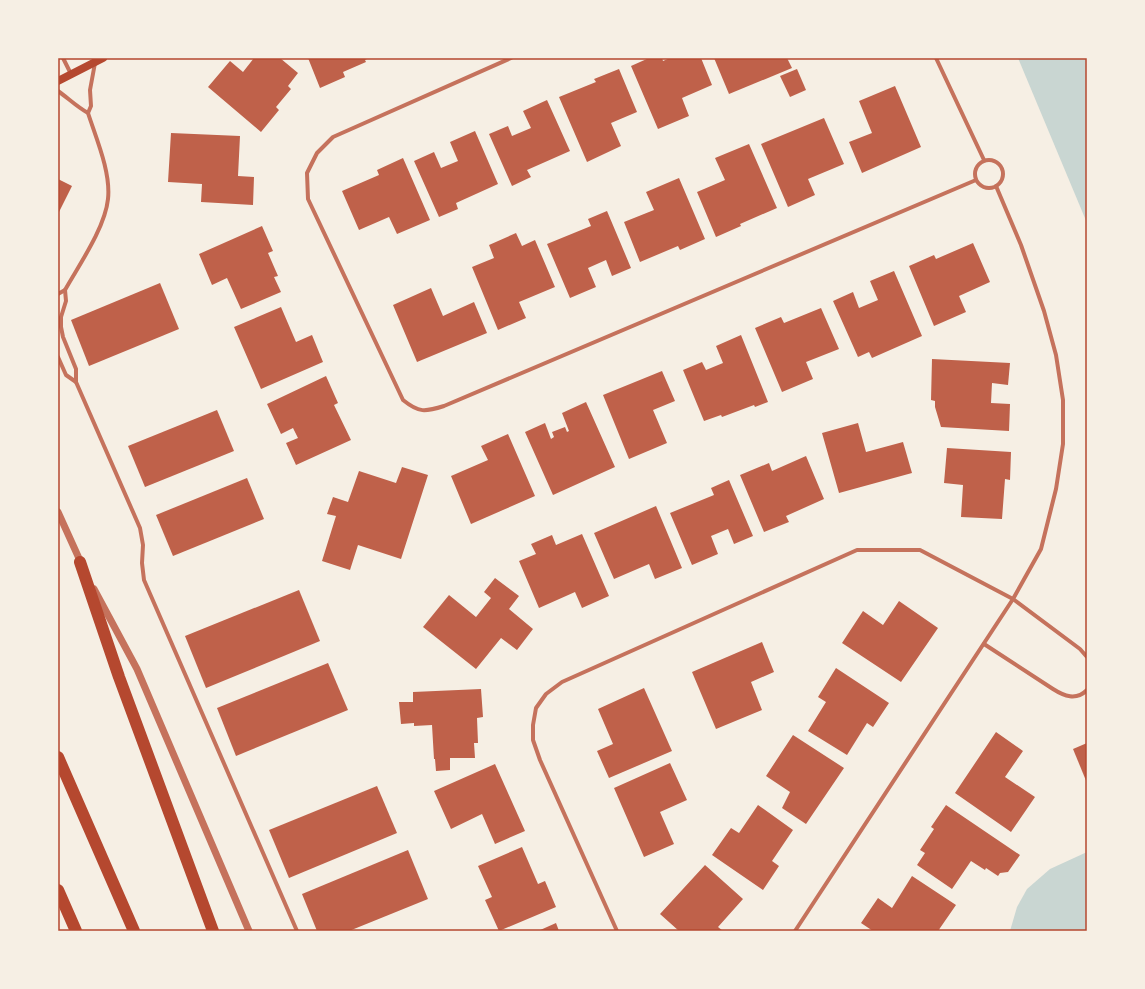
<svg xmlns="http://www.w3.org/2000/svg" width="1145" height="989" viewBox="0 0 1145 989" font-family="Arial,sans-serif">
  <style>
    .water { fill: #c9d6d2 }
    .building { fill: #bf614a }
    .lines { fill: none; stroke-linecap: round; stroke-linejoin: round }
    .minor { stroke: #c5725c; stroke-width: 4 }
    .tertiary { stroke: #c5725c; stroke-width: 7 }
    .secondary { stroke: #b5482f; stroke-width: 8 }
    .motorway { stroke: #b5482f; stroke-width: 12 }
    .neatline { fill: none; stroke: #b5482f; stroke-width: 1.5 }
  </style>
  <rect width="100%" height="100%" fill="#f6efe4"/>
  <g class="water">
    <polygon points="1018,58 1087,58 1087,223"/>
    <polygon points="1087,852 1087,931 1010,931 1017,907 1027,889 1050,869"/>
  </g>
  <g class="building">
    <polygon points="254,58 280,58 298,73 288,86 291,89 276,107 279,110 261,132 208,87 230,61 243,72"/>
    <polygon points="308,58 369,58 365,60 366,62 343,72 345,77 320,88"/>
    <polygon points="649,58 662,58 663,61 670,58 701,58 712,85 682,98 689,116 658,129 631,66"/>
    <polygon points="714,58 787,58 792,68 729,94"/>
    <polygon points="619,69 637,112 611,123 621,146 587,162 559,97 596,82 594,79"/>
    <polygon points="797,69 806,90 790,97 780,76"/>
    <polygon points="895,86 921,147 862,173 849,142 872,133 859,101"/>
    <polygon points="547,100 570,151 527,170 531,177 512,186 489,134 508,126 512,136 531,128 523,111"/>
    <polygon points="824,118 844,164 808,179 815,195 788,207 761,144"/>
    <polygon points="475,131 498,184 456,203 458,209 439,217 414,161 434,152 441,168 458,161 450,142"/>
    <polygon points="171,133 240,136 238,176 254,177 253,205 201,202 202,184 168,182"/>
    <polygon points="749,144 777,208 740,224 741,226 716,237 697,192 725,180 715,158"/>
    <polygon points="403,158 430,220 397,234 389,217 359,230 342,191 379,175 377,170"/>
    <polygon points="679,178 705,239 680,250 678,246 640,262 624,222 654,210 646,192"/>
    <polygon points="58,179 72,186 58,214"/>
    <polygon points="607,211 631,268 612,276 606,260 588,268 596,287 570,298 547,244 591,226 588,219"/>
    <polygon points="262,226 273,251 268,253 278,276 274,277 281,292 241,309 227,278 212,285 199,254"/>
    <polygon points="516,233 522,246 535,240 555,287 519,302 526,318 498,330 472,267 494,258 489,245"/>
    <polygon points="973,243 990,282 959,296 966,312 934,326 909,266 934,255 936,259"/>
    <polygon points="894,271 922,336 872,358 869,352 858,357 833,301 853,292 859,308 878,300 870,281"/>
    <polygon points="160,283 179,329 89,366 71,320"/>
    <polygon points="431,288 443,316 474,302 487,333 417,362 393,305"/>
    <polygon points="281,307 296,342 312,335 323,362 261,389 234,327"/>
    <polygon points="821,308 839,349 806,362 813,379 782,392 755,328 781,317 784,323"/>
    <polygon points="741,335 768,402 755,407 754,405 722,417 721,415 704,421 683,370 702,362 706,370 723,363 716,346"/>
    <polygon points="932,359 1010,363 1008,385 992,383 991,403 1010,404 1009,431 941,427 935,407 935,401 931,400"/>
    <polygon points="662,371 675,401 653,410 667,443 629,459 603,395"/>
    <polygon points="326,376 338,403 334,405 351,440 296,465 286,443 298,438 293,428 281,434 267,404"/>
    <polygon points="586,402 615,467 553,495 525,432 545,423 551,439 554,437 552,432 565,427 567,432 569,431 562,413"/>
    <polygon points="217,410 234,451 145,487 128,446"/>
    <polygon points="858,423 866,452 903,442 912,473 839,493 822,433"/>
    <polygon points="508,434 535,496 471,524 451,476 488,460 481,446"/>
    <polygon points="947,448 1011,452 1010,480 1005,479 1002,519 961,517 963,485 944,483"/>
    <polygon points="806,456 824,499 786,516 789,522 764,532 740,475 769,463 772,471"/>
    <polygon points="402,467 428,475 401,559 358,545 350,570 322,561 336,516 327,514 333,497 348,502 359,471 396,483"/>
    <polygon points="247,478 264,519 173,556 156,515"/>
    <polygon points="729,480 753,536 734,544 728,529 711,536 718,554 692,565 670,513 714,495 711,488"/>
    <polygon points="656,506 682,568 655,579 649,564 614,579 594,533"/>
    <polygon points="582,534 609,596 582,608 575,592 539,608 519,561 536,554 531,544 552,535 556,545"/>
    <polygon points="495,578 519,596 509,609 533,629 517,650 501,638 476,669 423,627 449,595 476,617 491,598 484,592"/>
    <polygon points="299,590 320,641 206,688 185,636"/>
    <polygon points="899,601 938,628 901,682 842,643 863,611 883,625"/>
    <polygon points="762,642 774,672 751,682 762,710 716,729 692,672"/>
    <polygon points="328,663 348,710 236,756 217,708"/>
    <polygon points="836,668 889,703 873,727 867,723 847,755 808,731 826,702 818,697"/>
    <polygon points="644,688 672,751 609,778 597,751 613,744 598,709"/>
    <polygon points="481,689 483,717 477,718 478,743 474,743 475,758 450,758 450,770 436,771 435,759 434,759 432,725 414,726 414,723 401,724 399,702 413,702 413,692"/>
    <polygon points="996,732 1023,751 1005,777 1035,797 1011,832 955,793"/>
    <polygon points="793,735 844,768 806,824 782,808 790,792 766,776"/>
    <polygon points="1087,743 1087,783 1073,749"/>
    <polygon points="670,763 687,800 660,812 674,844 644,857 614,788"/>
    <polygon points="495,764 525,831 495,844 482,814 451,829 434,791"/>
    <polygon points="377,786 397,833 289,878 269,830"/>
    <polygon points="758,805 793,830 772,861 779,866 763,890 712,855 731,828 739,833"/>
    <polygon points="946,805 1020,855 1008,872 1000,873 998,876 986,868 985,870 971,861 952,889 917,865 925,853 920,850 934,829 931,827"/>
    <polygon points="522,847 538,884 545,881 556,907 499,931 485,900 492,897 478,866"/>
    <polygon points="408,850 428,899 349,931 317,931 302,894"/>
    <polygon points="705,865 743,899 718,927 723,931 679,931 660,914"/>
    <polygon points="912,876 956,905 938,931 873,931 861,923 878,898 892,908"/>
    <polygon points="556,923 559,931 538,931"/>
  </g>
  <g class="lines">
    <g class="minor">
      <polyline points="63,58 71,74"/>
      <path d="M511 58 333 137 317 153 307 173 308 199 403 400C419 413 425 412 444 406L976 180"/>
      <polyline points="936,58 984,160"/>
      <path d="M58 91C68 98 77 107 88 113 96 138 111 172 108 199 105 228 79 265 65 290L58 294"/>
      <polyline points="88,113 91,106 90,90 95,63"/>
      <circle cx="989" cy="174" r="14"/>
      <polyline points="65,290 66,301 61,317 61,327 63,337 76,369 76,382 140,528 143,545 142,563 144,580 297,931"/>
      <polyline points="58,357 66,375 76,382"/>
      <path d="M984 644 1053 689C1064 696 1076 701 1087 690"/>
      <polyline points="617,931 540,760 533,740 533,725 536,708 546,694 562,682 857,550 920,550 1013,599 1080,649 1087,657"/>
      <polyline points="795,931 1013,599 1041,549 1056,489 1063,444 1063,400 1056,355 1044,311 1021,245 996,186"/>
    </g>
    <g class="tertiary">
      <polyline points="58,512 82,565"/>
      <polyline points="94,589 137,669 249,931"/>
    </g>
    <polyline class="secondary" points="58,81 103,58"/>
    <g class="motorway">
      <polyline points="80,562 119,677 213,931"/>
      <polyline points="58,757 134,931"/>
      <polyline points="58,890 76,931"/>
    </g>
  </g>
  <rect width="1145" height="989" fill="none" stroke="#f6efe4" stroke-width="118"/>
  <rect x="59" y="59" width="1027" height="871" class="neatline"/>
</svg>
